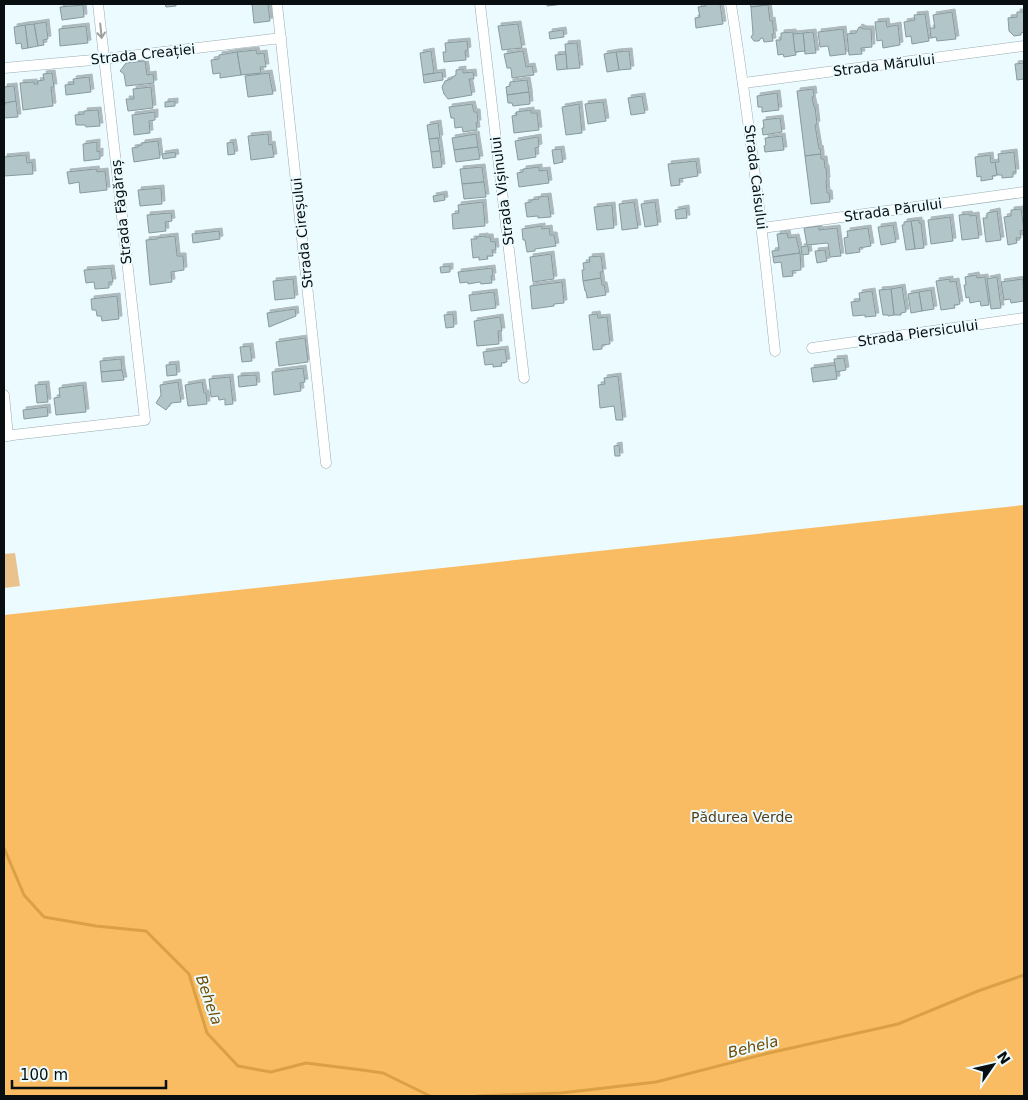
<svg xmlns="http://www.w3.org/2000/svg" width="1028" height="1100" viewBox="0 0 1028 1100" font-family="'DejaVu Sans',sans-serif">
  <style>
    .green { fill: #eac28b }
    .forest { fill: #f9bc62 }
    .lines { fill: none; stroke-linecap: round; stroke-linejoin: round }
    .stream { stroke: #dba045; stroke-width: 3 }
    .building { fill: #b2c6ca; stroke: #879a9e; filter: url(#shadow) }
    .minor-casing { stroke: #9aadb1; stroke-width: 11 }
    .minor { stroke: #fff; stroke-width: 10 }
    .oneway { stroke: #9d9fa0 }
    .labels { text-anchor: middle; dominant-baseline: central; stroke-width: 4; stroke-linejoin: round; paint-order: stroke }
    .street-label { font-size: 14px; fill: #090f11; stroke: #ebfbff }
    .park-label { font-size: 14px; fill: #563d17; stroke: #ebfbff }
    .water-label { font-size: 15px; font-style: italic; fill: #734c00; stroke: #ebfbff }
  </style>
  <defs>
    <filter id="shadow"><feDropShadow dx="3" dy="-3" stdDeviation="0" flood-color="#0004"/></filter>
  </defs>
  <rect width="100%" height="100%" fill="#ebfbff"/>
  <polygon class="green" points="15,553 20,586 4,588 4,554"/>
  <polygon class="forest" points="1024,505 1024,1096 4,1096 4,615 331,580"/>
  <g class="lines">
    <g class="stream">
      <polyline points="4,848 24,895 44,917 96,926 146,931 189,974 207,1033 238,1066 271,1072 306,1063 362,1070 383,1073 430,1096"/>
      <polyline points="477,1096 561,1093 656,1082 769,1053 898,1024 978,991 1024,975"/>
    </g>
  </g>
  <g class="building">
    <polygon points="165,4 176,4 176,6 166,7"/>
    <polygon points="252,4 268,4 270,21 254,23"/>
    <polygon points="547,4 564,4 547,6"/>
    <polygon points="705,4 720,4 723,24 696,28 695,18 700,17 698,7 706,6"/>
    <polygon points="750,4 767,4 768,5 751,7"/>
    <polygon points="83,5 84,17 62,20 60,7"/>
    <polygon points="768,5 770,21 772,20 774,34 772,34 773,41 764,42 763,38 761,38 759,41 754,41 751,37 753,34 751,7"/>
    <polygon points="952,12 956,39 937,41 936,37 931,38 930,28 935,28 933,15"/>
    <polygon points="1017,12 1024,12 1024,32 1021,33 1021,35 1014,36 1009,31 1008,18 1017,17"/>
    <polygon points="925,14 929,41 912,44 911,36 906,37 904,22 915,20 914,15"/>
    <polygon points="886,21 887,27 898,25 900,45 883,48 882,40 877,41 875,22"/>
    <polygon points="46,22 48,39 43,40 44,45 38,46 34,24"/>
    <polygon points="34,24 38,46 28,48 25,25"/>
    <polygon points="518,24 522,48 502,50 498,26"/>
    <polygon points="25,25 28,48 22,49 21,43 16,44 14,27"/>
    <polygon points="86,26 88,43 60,46 59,29"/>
    <polygon points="859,27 864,29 871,29 872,47 861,48 862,54 849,55 847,34 856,33"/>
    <polygon points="843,29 846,54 830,56 828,46 820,47 818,32"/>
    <polygon points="563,30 564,37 550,39 549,32"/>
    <polygon points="793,32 796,55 784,57 783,54 778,55 776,40 781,40 781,33"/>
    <polygon points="813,32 816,53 805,54 803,33"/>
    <polygon points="803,33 805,51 795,52 793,34"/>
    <polygon points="467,41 468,50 465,51 466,60 444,62 443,52 446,52 445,43"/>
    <polygon points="577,43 580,68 567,69 565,44"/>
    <polygon points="256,50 257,54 264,53 266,67 260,67 261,73 241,75 237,52"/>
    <polygon points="431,51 434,73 423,75 420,53"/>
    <polygon points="523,51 526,67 532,66 534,75 512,78 511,68 507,68 504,54"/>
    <polygon points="629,51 631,69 619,70 616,52"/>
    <polygon points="237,52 241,75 220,78 220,73 213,74 211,60 219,59 219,55"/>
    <polygon points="616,52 619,70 607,72 604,54"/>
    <polygon points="566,54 567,69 557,70 555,55"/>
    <polygon points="145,61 147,75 153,74 154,83 126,86 124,74 120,71 126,63"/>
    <polygon points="1024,63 1024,79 1017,80 1015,64"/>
    <polygon points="463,69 463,73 473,72 474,79 469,79 472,95 448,99 444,94 442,87 445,81 451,79 456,75 456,70"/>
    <polygon points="442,72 443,80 424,83 423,75"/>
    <polygon points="52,73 54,87 51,87 53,106 23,110 20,83 34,82 34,84 38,84 37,81 44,80 43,74"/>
    <polygon points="269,73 273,94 248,97 245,76"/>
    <polygon points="89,77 91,92 66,95 65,85 74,84 73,79"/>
    <polygon points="527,80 529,92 507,95 506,87 510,86 510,82"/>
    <polygon points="14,86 16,101 5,103 4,101 4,87"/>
    <polygon points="151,87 153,108 128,111 126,99 134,99 133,89"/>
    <polygon points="813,89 814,96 812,97 814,107 815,107 817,124 815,125 819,149 820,148 821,154 805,156 797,91"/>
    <polygon points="529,92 530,104 513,106 512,103 508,103 507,95"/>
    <polygon points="777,93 779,110 762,112 762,107 758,107 757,96"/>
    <polygon points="642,96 645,113 631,115 628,98"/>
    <polygon points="16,101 18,117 4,118 4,105 5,105 5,103"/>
    <polygon points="175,101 175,106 165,107 165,102"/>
    <polygon points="603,102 606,121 588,124 585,104"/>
    <polygon points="472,104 474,112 477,112 478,123 476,123 477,130 463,132 462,127 455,128 454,118 451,118 449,107"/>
    <polygon points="579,104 582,133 566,135 562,107"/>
    <polygon points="98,110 100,126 86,127 85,125 76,125 75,115 84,114 84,111"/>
    <polygon points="531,110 531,113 537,113 539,130 514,133 512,116 517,115 516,112"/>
    <polygon points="155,112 155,120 149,121 150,133 134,135 132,115"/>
    <polygon points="780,118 782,132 763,135 762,128 764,128 763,120"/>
    <polygon points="438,123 440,138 429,139 427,125"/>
    <polygon points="268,134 269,145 272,144 274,157 251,160 248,136"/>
    <polygon points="476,134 478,147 454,150 452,138"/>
    <polygon points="782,136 784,150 765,152 764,146 766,145 765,138"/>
    <polygon points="538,137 539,147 535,148 536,157 518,160 515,141"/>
    <polygon points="438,138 440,151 431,152 429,139"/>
    <polygon points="158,141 160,158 134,162 132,148 138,147 138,146 142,145 142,143"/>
    <polygon points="97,142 97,152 100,151 100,159 84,161 83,144"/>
    <polygon points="233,142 235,154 228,155 227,143"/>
    <polygon points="478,147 480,159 456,162 454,150"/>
    <polygon points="561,149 563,162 554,164 552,150"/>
    <polygon points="440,151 442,167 433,168 431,152"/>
    <polygon points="175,152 176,157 163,159 162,154"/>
    <polygon points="1014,152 1016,172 1013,172 1013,177 1002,178 1002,175 997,175 995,162 999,162 998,154"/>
    <polygon points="821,154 821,159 824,159 825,168 826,168 827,180 826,181 827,193 829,193 830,202 811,204 805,156"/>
    <polygon points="26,155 27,163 32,162 33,174 4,176 4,157"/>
    <polygon points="990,155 991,163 995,162 997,175 992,176 993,179 981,181 981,176 977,177 975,157"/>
    <polygon points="696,161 698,176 679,179 680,185 671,186 668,164"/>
    <polygon points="482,167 484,182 462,184 460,169"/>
    <polygon points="539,167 539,171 547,170 549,183 519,187 517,173 523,172 523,169"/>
    <polygon points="96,169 97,172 105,171 107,190 80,193 79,182 69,184 67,172"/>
    <polygon points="484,182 486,197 464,199 462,184"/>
    <polygon points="161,188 162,204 140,206 138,190"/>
    <polygon points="444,194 445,200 434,202 433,196"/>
    <polygon points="548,196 551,217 538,218 538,216 527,217 525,203 531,202 531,200 539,199 538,197"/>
    <polygon points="483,202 485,226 453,229 452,214 459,213 458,205"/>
    <polygon points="634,202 638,228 622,230 619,204"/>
    <polygon points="655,202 658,225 645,227 641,204"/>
    <polygon points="612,205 614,228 597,230 594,207"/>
    <polygon points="686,208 687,218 676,219 675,210"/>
    <polygon points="1021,209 1024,230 1020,231 1021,238 1016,238 1017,243 1008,245 1004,217 1011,216 1011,210"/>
    <polygon points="997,211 1001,240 986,242 983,218 987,218 987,213"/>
    <polygon points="171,213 172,221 165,222 166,231 149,233 147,215"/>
    <polygon points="969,214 970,216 976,215 979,238 962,240 959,215"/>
    <polygon points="950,217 953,241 931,244 928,220"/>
    <polygon points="919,220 919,223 921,223 924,248 915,249 911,221"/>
    <polygon points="911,221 915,249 906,250 902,225 904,225 904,222"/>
    <polygon points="893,225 896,242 881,245 878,227"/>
    <polygon points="542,226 542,229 549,228 550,235 554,235 556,246 535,249 535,251 527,252 525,240 523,240 522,229"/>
    <polygon points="819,226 819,230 837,228 841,256 830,257 828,243 807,245 804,228"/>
    <polygon points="868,228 871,246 859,248 860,252 846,254 844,238 848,237 847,231"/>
    <polygon points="219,231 220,239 193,243 192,234"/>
    <polygon points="787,233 788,238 796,237 800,253 773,257 772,251 779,250 777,234"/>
    <polygon points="175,236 177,256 183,256 184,270 171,272 172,282 150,285 146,240 157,239 157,238"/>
    <polygon points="485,236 485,237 490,237 491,242 495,241 496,250 492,250 493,256 487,256 488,259 479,260 479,257 473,258 471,239 477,239 476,237"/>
    <polygon points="808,246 809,254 802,255 801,247"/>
    <polygon points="825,250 827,261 817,263 815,251"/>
    <polygon points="800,253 801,270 792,271 793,276 783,277 781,262 774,263 773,257"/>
    <polygon points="551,254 554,279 533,282 530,257"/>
    <polygon points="601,256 603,272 600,272 601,278 583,281 582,270 584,270 583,263 590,262 589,257"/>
    <polygon points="450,266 450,272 441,273 440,267"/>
    <polygon points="111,268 113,282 109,282 109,288 95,289 94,282 86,283 84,270"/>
    <polygon points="492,268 493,276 491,276 492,283 481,284 480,282 468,284 468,282 460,283 458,272"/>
    <polygon points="976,275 977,278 985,277 989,305 981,306 980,301 970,303 969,297 966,298 964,285 966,285 965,277"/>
    <polygon points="997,277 1001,308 991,309 987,279"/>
    <polygon points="601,278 602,285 604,285 606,295 587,298 586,291 585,291 583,281"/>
    <polygon points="293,279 295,298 275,300 273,281"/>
    <polygon points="950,279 950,282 956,281 960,304 954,305 955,308 941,310 936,281"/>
    <polygon points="1023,279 1024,301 1011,303 1010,299 1004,300 1001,282"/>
    <polygon points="562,282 564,303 554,304 554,306 532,309 530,286"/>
    <polygon points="902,287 906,312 901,313 901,315 894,315 891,289"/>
    <polygon points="891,289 894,315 888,316 888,315 883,315 879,290"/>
    <polygon points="931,290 934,309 922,311 919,292"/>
    <polygon points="872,291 876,316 865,317 865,315 853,316 851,302 860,301 859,293"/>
    <polygon points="494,292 496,308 471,311 469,295"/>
    <polygon points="919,292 922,311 911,313 908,294"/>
    <polygon points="117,296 119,319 102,321 101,316 97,316 96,310 92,310 91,299"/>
    <polygon points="295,309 296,316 269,327 267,313"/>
    <polygon points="453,314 454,327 446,328 444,315"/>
    <polygon points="597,314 598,318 607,317 610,344 602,345 602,349 593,350 589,315"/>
    <polygon points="500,317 502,331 498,331 499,344 477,346 474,321"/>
    <polygon points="305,338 308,362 279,366 276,342"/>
    <polygon points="250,346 252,361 242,362 240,347"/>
    <polygon points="505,349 507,362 501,363 502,366 493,367 493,364 485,365 483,352"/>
    <polygon points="844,358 846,370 836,372 834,359"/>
    <polygon points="121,359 122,370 101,372 100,361"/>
    <polygon points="176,364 177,375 167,376 166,365"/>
    <polygon points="835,365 837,379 813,382 811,368"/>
    <polygon points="303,368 305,382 300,383 301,391 274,395 272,372"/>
    <polygon points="122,370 124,380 102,382 101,372"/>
    <polygon points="256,375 257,385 239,387 238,376"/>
    <polygon points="618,376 623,420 616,420 614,406 600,408 598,385 605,384 604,378"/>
    <polygon points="230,377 233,404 225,405 225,399 219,400 218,396 211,397 209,379"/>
    <polygon points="178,382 181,402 171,403 166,410 156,403 161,395 160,385"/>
    <polygon points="202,382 204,393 206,393 207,404 188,406 185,385"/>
    <polygon points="46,384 48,402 37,403 35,385"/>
    <polygon points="83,385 86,412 56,415 54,398 60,397 59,388"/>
    <polygon points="47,407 48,416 24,419 23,410"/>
    <polygon points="619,445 620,456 615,456 614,446"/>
  </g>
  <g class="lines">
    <defs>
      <g id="minor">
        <polyline points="277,4 326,463"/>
        <polyline points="480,4 524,378"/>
        <path d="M731 4C749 119 763 235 775 351"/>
        <polyline points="4,68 104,59 281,38"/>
        <polyline points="744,83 1024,46"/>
        <polyline points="762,228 1024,192"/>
        <polyline points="812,348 1024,318"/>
        <polyline points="4,395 8,436"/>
        <polyline points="4,436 145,420 98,4"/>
      </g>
    </defs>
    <use href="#minor" class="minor-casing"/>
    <use href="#minor" class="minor"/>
  </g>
  <defs><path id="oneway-shaft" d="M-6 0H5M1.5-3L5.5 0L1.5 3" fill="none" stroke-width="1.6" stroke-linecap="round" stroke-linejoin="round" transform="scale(1.25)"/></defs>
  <use class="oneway" href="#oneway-shaft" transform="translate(101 31) rotate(84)"/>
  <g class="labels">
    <g class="street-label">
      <text transform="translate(143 54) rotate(-6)">Strada Creației</text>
      <text transform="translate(884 65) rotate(-7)">Strada Mărului</text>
      <text transform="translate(756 177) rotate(83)">Strada Caisului</text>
      <text transform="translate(502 191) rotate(-97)">Strada Vișinului</text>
      <text transform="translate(893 210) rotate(-8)">Strada Părului</text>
      <text transform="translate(121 212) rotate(-96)">Strada Făgăraș</text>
      <text transform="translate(302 233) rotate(-96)">Strada Cireșului</text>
      <text transform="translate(918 333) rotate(-8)">Strada Piersicului</text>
    </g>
    <g class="park-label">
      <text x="742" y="817">Pădurea Verde</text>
    </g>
    <g class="water-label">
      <text transform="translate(209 1000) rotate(71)">Behela</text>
      <text transform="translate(753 1047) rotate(-14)">Behela</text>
    </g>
  </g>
  <rect width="1028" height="1100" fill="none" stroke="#090f11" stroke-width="10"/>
  <g transform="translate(993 1065) rotate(56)" stroke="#ebfbff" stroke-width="4" paint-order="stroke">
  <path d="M0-4L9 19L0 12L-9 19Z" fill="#090f11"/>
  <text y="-8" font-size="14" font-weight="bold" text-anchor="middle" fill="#090f11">N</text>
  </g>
  <path d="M12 1080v8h154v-8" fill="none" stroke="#090f11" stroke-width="2.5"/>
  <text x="20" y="1080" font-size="15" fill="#090f11" stroke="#ebfbff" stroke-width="4" paint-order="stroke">100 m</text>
</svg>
